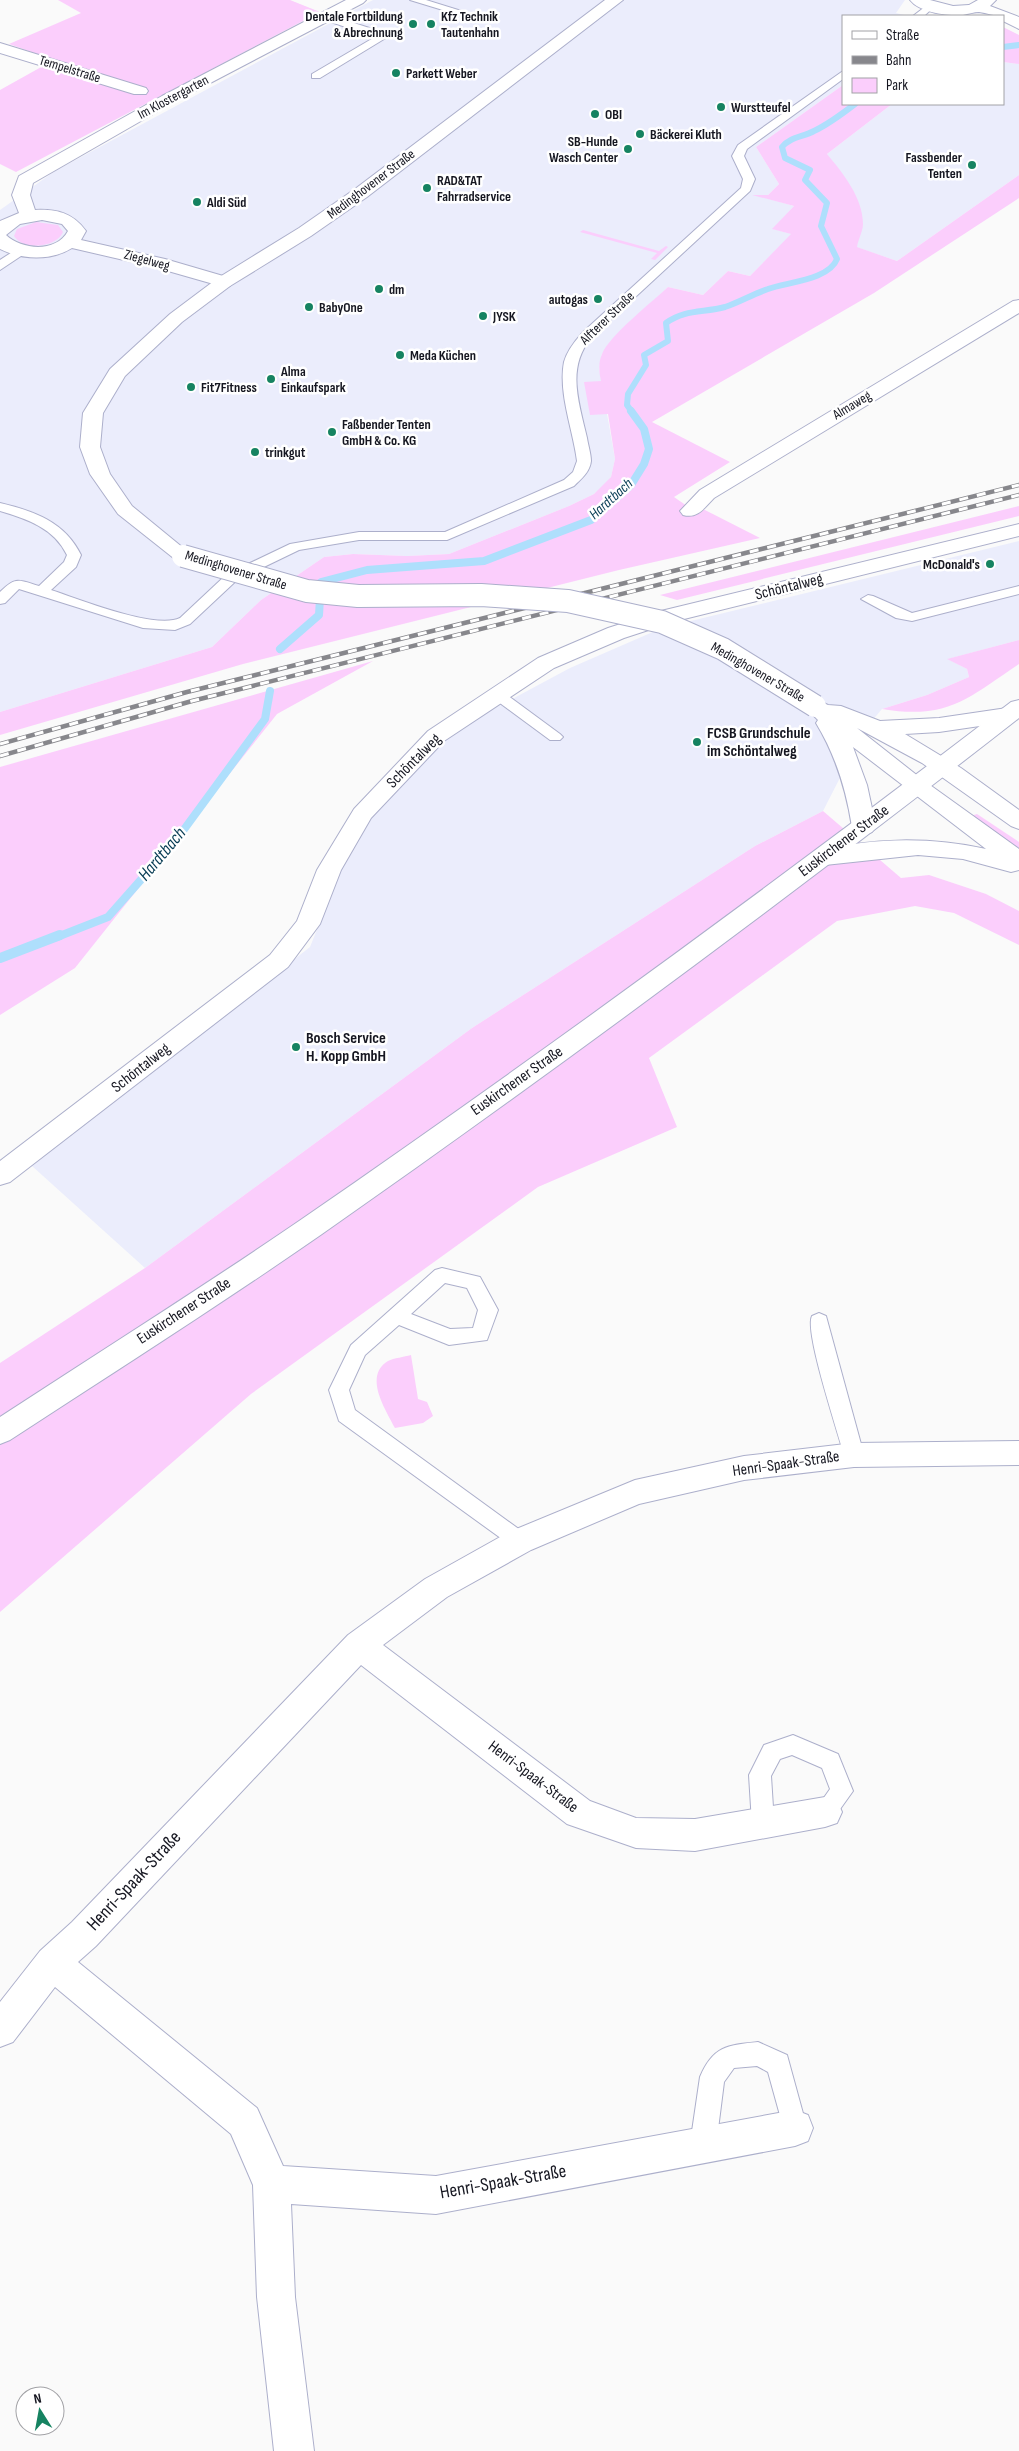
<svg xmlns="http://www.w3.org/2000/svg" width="1019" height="2451" viewBox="0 0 1019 2451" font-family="'Sofia Sans Condensed',sans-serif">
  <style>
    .built { fill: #ebedfc }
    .green { fill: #fbcefc }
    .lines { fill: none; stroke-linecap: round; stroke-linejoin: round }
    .stream-far2 { stroke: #aedffc; stroke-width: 6 }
    .stream-far1 { stroke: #aedffc; stroke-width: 8 }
    .stream { stroke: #aedffc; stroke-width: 10 }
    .service-casing { stroke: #acafcb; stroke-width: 2 }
    .minor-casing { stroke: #acafcb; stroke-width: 2 }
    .tertiary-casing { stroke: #acafcb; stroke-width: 2 }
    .secondary-casing { stroke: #acafcb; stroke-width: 2 }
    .primary-casing { stroke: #acafcb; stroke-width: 2 }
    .service { fill: #fff; fill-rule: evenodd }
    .minor { fill: #fff; fill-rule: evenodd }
    .tertiary { fill: #fff; fill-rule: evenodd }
    .secondary { fill: #fff; fill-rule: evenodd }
    .primary { fill: #fff; fill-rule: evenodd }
    .rail-casing { stroke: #87878c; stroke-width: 4.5 }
    .rail { stroke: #fff; stroke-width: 3; stroke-dasharray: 9; stroke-linecap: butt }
    .secondary-bridge-casing { stroke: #acafcb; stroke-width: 24; stroke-linecap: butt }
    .secondary-bridge { stroke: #fff; stroke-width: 22 }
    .poi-dot { fill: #168361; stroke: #fff; stroke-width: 2 }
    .labels { text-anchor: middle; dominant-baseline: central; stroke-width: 5; stroke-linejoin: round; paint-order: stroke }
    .far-poi-label { font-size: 14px; font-weight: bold; fill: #161721; stroke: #fff; text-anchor: start }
    .far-street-label { font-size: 14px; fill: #161721; stroke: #fff }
    .far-water-label { font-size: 15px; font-style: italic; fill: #063b53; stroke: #fff }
    .street-label { font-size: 16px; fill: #161721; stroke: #fff }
    .poi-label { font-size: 16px; font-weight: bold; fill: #161721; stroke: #fff; text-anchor: start }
    .water-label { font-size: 18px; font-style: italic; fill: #063b53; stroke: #fff }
    .near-street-label { font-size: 19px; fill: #161721; stroke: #fff }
  </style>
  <rect width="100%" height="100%" fill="#fafafa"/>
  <g class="built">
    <polygon points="373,0 905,0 896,13 908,16 843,16 843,85 756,147 779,184 768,195 755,195 794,206 773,229 792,234 750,276 728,271 703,295 668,287 611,341 602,354 599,368 615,459 611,477 605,485 594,494 569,506 449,554 407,556 353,554 324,557 261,600 212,647 0,712 0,210 55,171"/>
    <polygon points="1003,62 1019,64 1019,175 897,261 856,247 863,224 827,154 892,104 1003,104"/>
    <polygon points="1019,541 1019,640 948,659 967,669 969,677 927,695 882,709 865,729 823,811 755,846 472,1028 145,1268 32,1166 310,947 355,835 441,737 570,668 662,628"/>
  </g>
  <g class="green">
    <polygon points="58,0 290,0 320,12 16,172 0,164 0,90 43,66 60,62 9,44 81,13"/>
    <polygon points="1003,27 1019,35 1019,64 1003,62"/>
    <path d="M843 85V104H892L827 154C843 173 863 198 863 224 863 231 858 240 857 247L897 261 1019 175V198L874 293 652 422 730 462 674 497 687 506 703 509 760 538 619 570 243 664 0 735V712L212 647 261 600 324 557 353 554 407 556 449 554 569 506 594 494 611 477 615 459 608 414 590 415 584 382 601 381C599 372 598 363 602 354 609 336 652 302 668 287L703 295 728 271 750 276 791 234 772 229 794 206 752 195H768L779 184 756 147Z"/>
    <path d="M36 222 58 225 63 232C56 248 23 251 14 236L17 229Z"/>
    <polygon points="583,230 659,251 666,246 668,247 655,260 651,259 657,253 580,232"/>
    <polygon points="1019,506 1019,516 677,600 660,595"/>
    <path d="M1019 640V664C968 698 948 720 882 709L927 695 969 677 967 669 947 659Z"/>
    <polygon points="373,661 277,714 75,968 0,1015 0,767"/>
    <polygon points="823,811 901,878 929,875 986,894 1019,911 1019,945 954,913 915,906 837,921 649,1058 677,1127 538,1187 251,1394 0,1612 0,1363 145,1268 472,1028 755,846"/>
    <polygon points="977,814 1019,842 1019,851 971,816"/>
    <path d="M411 1355 418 1399 427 1402 433 1416 423 1423 395 1428C386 1410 363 1376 388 1361 394 1358 404 1357 411 1355Z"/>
  </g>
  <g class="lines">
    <g class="stream-far2">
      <polyline points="1003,47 1019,45"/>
      <path d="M632 412 627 405 628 394 646 365 644 355 668 341 666 323C685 309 704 313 725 307 740 302 753 294 768 289 787 282 829 280 837 259L821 226 827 203 805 180 810 170 785 158 782 147C790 137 803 137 814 131 829 124 842 114 855 104"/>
    </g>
    <g class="stream-far1">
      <polyline points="280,649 319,615 321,582 367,570 484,561 591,520 631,485 644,464 649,449 644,429 631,411"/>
      <polyline points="57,937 108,917 177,839 265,719 270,691"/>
    </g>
    <polyline class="stream" points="0,958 60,935"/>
    <defs>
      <g id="service">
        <polygon points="410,0 426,0 484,18 479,21"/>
        <polygon points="930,3 935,6 924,16 913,16"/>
        <polygon points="326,14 388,34 389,36 320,78 312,78 312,74 375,37 322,19 321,17"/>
        <path d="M843 71V79L747 149 744 156 755 179 750 191 591 338C566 368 579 403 587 438 588 445 591 454 591 461 590 472 581 479 574 486L447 540H359L299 550 237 580 190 624 175 630 143 628 19 589 5 603 0 604V592C16 576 19 580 39 586L64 562 67 555C54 528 27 519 0 511V503C34 511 65 522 81 555L76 567 51 590C79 599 155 630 180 618L227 574 290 544 359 532H445L564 480 573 472 577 461C573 430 558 393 564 362 567 351 575 341 583 332L741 188 743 179 732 156 738 145Z"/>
        <polygon points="20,247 26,251 24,254 0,270 0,260"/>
        <polygon points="1019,586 1019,594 912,621 896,618 861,599 868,595 873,596 912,613"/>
        <polygon points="498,690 503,692 560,734 563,737 560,740 550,740 493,698 490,695"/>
        <path d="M442 1268 480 1277 498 1310 487 1340 449 1345 399 1325 365 1355 349 1390 355 1410 527 1535 530 1541 527 1547 520 1550 513 1547 339 1421 329 1390 351 1345 435 1270ZM445 1283 467 1288 478 1310 473 1328 450 1329 411 1314Z"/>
        <path d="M819 1313 826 1316 864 1455 861 1461 854 1463 847 1461 844 1455C838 1432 804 1331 812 1316Z"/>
        <polygon points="793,1735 838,1754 853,1791 833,1819 825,1822 817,1819 814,1812 830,1789 822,1768 792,1755 780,1759 771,1776 774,1823 771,1830 763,1834 755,1830 752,1823 749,1775 764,1745"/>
        <path d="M758 2042 787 2055 807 2128 804 2137 795 2140 786 2137 768 2072 757 2066 734 2068 724 2082 716 2145 712 2154 703 2158 694 2154 690 2145 700 2077C713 2046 728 2045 758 2042Z"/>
      </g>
      <g id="minor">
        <path d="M346 0H366L363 3 174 102 33 183 30 195 35 210C57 209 73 213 86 231L81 240 165 259 230 278 233 282 230 286 224 287 154 267 72 248C51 261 22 260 0 249V221L19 213 12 195 19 176 162 96ZM42 220 62 224 68 231C56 253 22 250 6 235L20 224Z"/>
        <polygon points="0,43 146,88 148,91 146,94 134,94 0,53"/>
        <path d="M1019 300V313L714 498C704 508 698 519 683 515L680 511 700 490 1013 301Z"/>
        <polygon points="1019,524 1019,536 676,621 624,638 554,668 444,741 371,818 341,870 320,924 288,967 10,1182 0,1185 0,1161 270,955 297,921 317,870 354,809 428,731 538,658 608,628 661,611"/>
        <polygon points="1019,1441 1019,1465 854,1467 744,1480 639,1504 531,1550 447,1597 383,1645 590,1801 636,1818 695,1819 825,1797 837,1801 842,1812 837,1823 825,1827 695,1851 636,1848 567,1824 361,1665 96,1946 78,1962 257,2108 283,2166 436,2176 795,2110 808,2115 813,2128 808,2141 795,2146 436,2214 291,2204 295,2297 314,2451 274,2451 257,2297 253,2185 231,2134 55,1987 13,2042 0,2047 0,2002 40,1951 72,1922 348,1635 425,1579 509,1532 635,1480 744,1456 854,1443"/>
      </g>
      <path id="tertiary" d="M910 0H930L953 6 969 5 978 0H996L990 6 1019 17V29L1003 21V16C994 16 987 13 979 12 974 12 968 14 963 15 949 16 920 13 910 0Z"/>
      <g id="secondary">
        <polygon points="605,0 623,0 367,197 311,236 230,286 182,322 125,376 103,413 100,447 110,474 132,506 193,556 190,560 183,562 176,560 118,514 90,474 80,447 83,413 110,369 170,314 218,278 299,228 355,189"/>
        <path d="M815 699 828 705 841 706 880 721 939 718 1007 708 1015 710 1018 715 1015 720 1007 722 939 732 905 734 961 768 1019 810V829L1011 826 922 763 857 728 923 780 1019 849V870L1011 872 963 859 918 855 825 865 817 862 813 857 817 852C871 837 932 837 986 849L853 747 867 785 876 827 872 832 864 835 856 832 852 827C846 789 836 756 816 723L818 720 804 706 807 701Z"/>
      </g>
      <path id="primary" d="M1019 700V718C791 896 559 1068 322 1234 220 1305 114 1372 10 1440L0 1444V1417C101 1351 203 1287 302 1219 543 1053 779 880 1011 702Z"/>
    </defs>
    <use href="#service" class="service-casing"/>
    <use href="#minor" class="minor-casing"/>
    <use href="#tertiary" class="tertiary-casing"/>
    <use href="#secondary" class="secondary-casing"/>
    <use href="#primary" class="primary-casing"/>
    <use href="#service" class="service"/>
    <use href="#minor" class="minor"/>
    <use href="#tertiary" class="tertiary"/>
    <use href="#secondary" class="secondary"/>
    <use href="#primary" class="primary"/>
    <defs>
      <g id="rail">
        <polyline points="0,744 187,692 1019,485"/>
        <polyline points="0,756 192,701 1019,495"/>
      </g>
    </defs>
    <use href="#rail" class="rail-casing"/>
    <use href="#rail" class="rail"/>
    <defs>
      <polyline id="secondary-bridge" points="183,556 307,591 358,596 481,595 568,601 662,622 723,649 815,706"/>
    </defs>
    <use href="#secondary-bridge" class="secondary-bridge-casing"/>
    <use href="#secondary-bridge" class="secondary-bridge"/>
  </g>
  <g class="poi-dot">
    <circle cx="413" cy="24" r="5"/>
    <circle cx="431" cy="24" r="5"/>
    <circle cx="396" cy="73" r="5"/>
    <circle cx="721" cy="107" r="5"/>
    <circle cx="595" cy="114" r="5"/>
    <circle cx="640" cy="134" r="5"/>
    <circle cx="628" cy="149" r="5"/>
    <circle cx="972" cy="165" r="5"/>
    <circle cx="427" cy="188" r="5"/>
    <circle cx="197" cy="202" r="5"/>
    <circle cx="379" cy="289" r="5"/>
    <circle cx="598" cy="299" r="5"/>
    <circle cx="309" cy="307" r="5"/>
    <circle cx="483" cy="316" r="5"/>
    <circle cx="400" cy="355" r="5"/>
    <circle cx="271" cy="379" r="5"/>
    <circle cx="191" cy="387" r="5"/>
    <circle cx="332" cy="432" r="5"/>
    <circle cx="255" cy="452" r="5"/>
    <circle cx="990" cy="564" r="5"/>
    <circle cx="697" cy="742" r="5"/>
    <circle cx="296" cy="1047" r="5"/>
  </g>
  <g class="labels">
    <g class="far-poi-label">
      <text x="403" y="16" text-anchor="end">Dentale Fortbildung<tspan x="403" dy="16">&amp; Abrechnung</tspan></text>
      <text x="441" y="16">Kfz Technik<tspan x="441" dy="16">Tautenhahn</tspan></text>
      <text x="406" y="73">Parkett Weber</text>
      <text x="731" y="107">Wurstteufel</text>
      <text x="605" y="114">OBI</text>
      <text x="650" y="134">Bäckerei Kluth</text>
      <text x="618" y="141" text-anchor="end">SB-Hunde<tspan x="618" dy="16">Wasch Center</tspan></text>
      <text x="962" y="157" text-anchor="end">Fassbender<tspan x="962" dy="16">Tenten</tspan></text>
      <text x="437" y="180">RAD&amp;TAT<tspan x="437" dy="16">Fahrradservice</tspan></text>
      <text x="207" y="202">Aldi Süd</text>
      <text x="389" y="289">dm</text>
      <text x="588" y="299" text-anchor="end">autogas</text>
      <text x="319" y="307">BabyOne</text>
      <text x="493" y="316">JYSK</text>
      <text x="410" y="355">Meda Küchen</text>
      <text x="281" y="371">Alma<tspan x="281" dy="16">Einkaufspark</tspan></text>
      <text x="201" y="387">Fit7Fitness</text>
      <text x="342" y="424">Faßbender Tenten<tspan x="342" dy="16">GmbH &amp; Co. KG</tspan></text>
      <text x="265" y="452">trinkgut</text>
      <text x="980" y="564" text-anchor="end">McDonald's</text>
    </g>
    <g class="far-street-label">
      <text transform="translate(70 69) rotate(17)">Tempelstraße</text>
      <text transform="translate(173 97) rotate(-28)">Im Klostergarten</text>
      <text transform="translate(371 184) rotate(-37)">Medinghovener Straße</text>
      <text transform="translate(147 260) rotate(15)">Ziegelweg</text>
      <text transform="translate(607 318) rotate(-44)">Alfterer Straße</text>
      <text transform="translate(852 405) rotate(-31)">Almaweg</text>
      <text transform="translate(236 570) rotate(17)">Medinghovener Straße</text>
      <text transform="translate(758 672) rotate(30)">Medinghovener Straße</text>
    </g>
    <g class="far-water-label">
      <text transform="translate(611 499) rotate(-42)">Hardtbach</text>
    </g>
    <g class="street-label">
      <text transform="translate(789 587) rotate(-14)">Schöntalweg</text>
      <text transform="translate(414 761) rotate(-45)">Schöntalweg</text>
      <text transform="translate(844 841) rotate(-37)">Euskirchener Straße</text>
      <text transform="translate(141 1068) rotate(-38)">Schöntalweg</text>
      <text transform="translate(517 1081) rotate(-35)">Euskirchener Straße</text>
      <text transform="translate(184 1311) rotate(-33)">Euskirchener Straße</text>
      <text transform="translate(786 1464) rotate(-8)">Henri-Spaak-Straße</text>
      <text transform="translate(533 1777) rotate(37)">Henri-Spaak-Straße</text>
    </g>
    <g class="poi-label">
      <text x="707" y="733">FCSB Grundschule<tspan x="707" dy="18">im Schöntalweg</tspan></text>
      <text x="306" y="1038">Bosch Service<tspan x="306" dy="18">H. Kopp GmbH</tspan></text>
    </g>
    <g class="water-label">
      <text transform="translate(162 854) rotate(-50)">Hardtbach</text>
    </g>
    <g class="near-street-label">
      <text transform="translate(134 1881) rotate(-47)">Henri-Spaak-Straße</text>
      <text transform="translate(503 2182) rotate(-10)">Henri-Spaak-Straße</text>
    </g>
  </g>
  <rect x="842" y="15" width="162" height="90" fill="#ffffff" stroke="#a2a2a6"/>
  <rect x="852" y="31" width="25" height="8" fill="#ffffff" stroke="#a2a2a6"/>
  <text x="886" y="40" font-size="15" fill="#161721">Straße</text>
  <rect x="852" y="56" width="25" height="8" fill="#87878c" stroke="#a2a2a6"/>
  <text x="886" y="65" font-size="15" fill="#161721">Bahn</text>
  <rect x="852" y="78" width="25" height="15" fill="#fbcefc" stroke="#a2a2a6"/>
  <text x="886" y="90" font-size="15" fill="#161721">Park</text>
  <g transform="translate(40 2411) rotate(349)"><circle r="24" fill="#ffffff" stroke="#a2a2a6"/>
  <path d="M0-4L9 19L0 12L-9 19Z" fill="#168361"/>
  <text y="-8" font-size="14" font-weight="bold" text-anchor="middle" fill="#161721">N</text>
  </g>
</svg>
